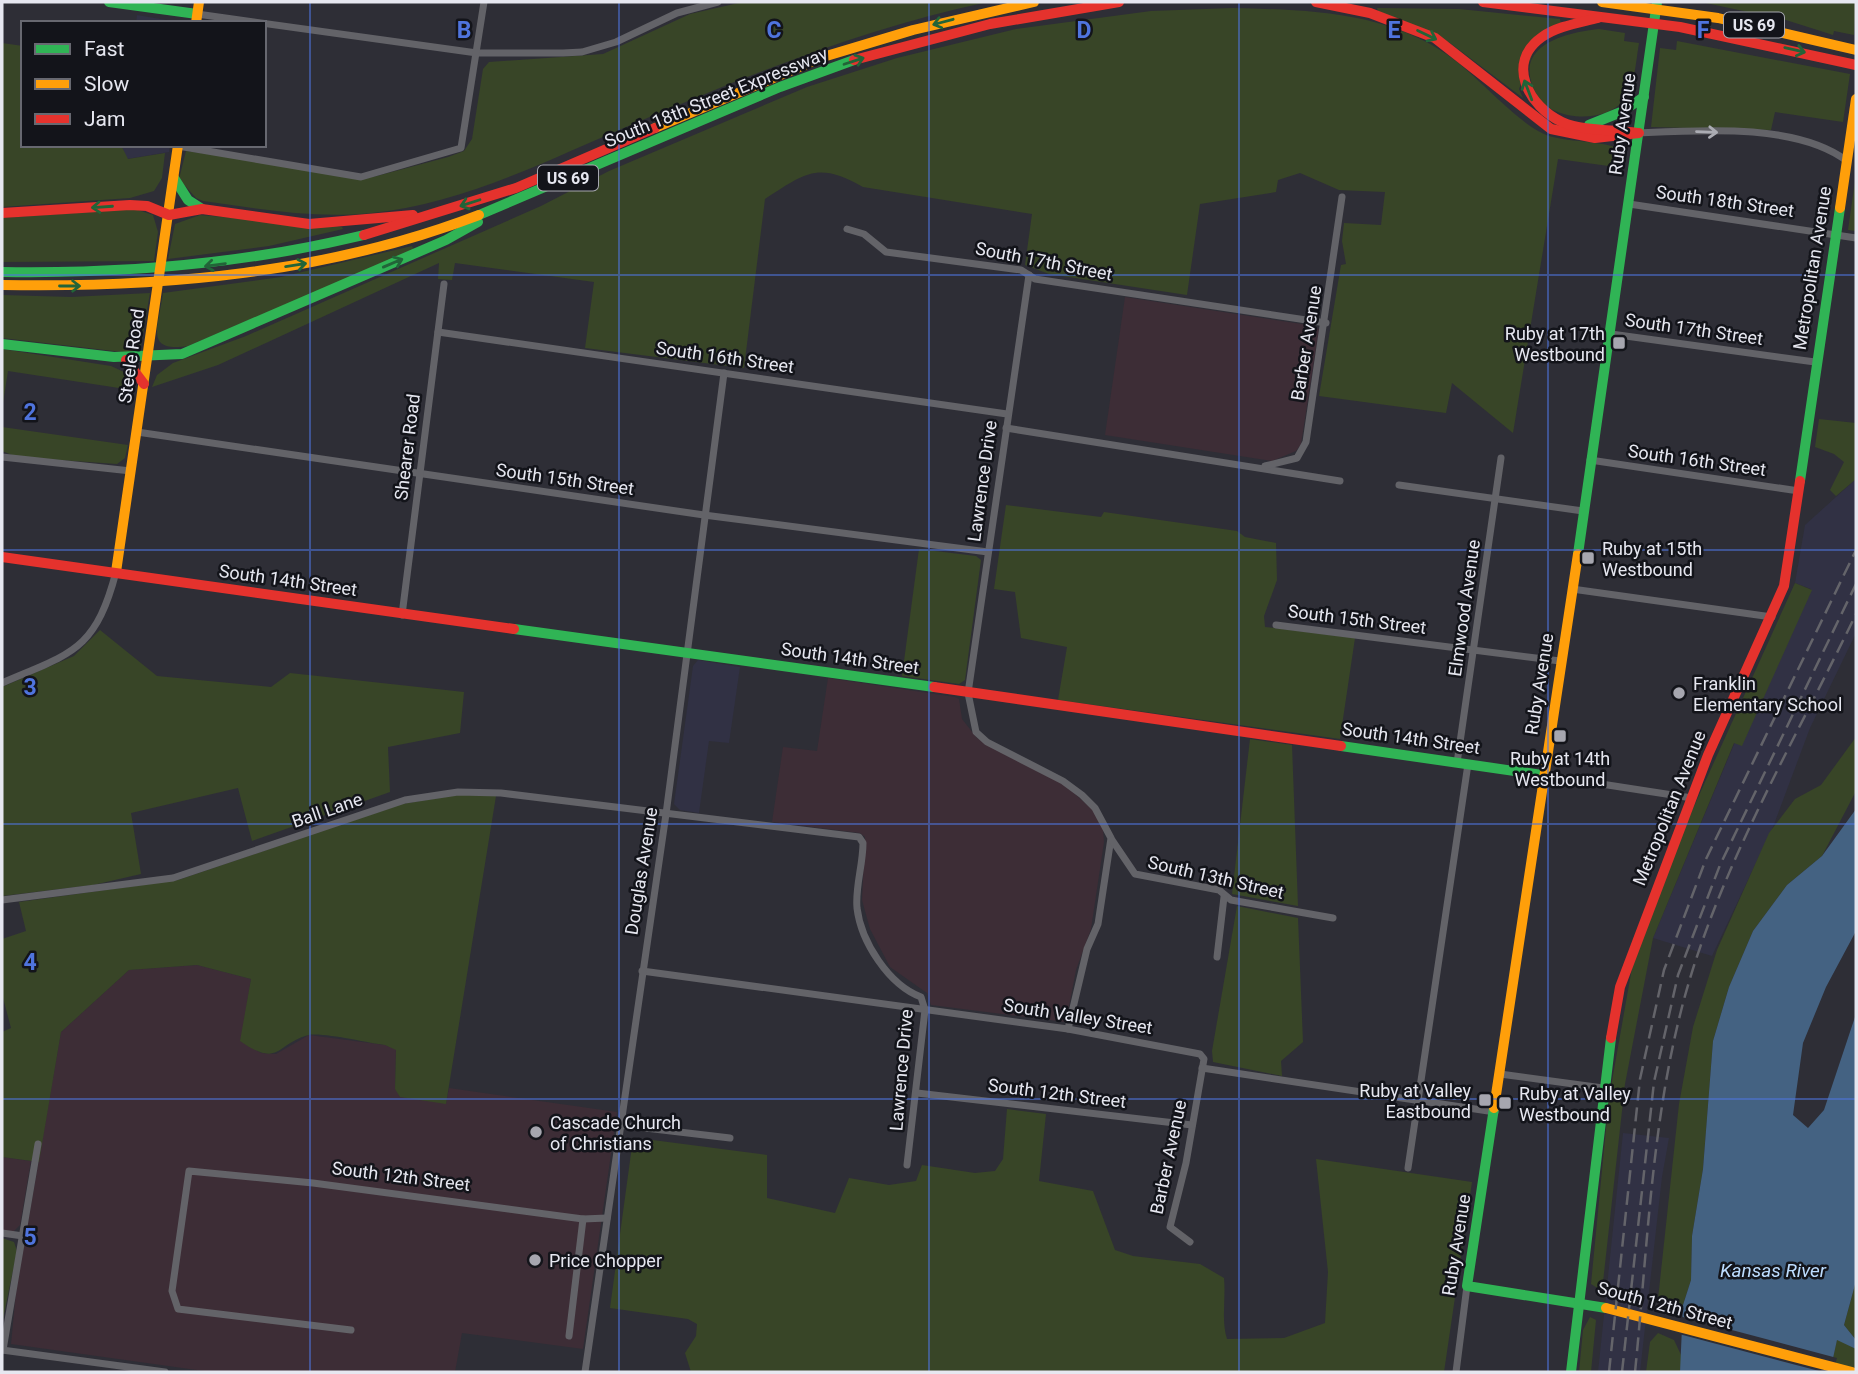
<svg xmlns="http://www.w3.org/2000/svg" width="1858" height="1374" viewBox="0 0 1858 1374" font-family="Roboto,sans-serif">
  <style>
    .built { fill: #313144 }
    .industrial { fill: #3d2d36 }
    .green { fill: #384527 }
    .water { fill: #446282 }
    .pier { fill: #2e2e36 }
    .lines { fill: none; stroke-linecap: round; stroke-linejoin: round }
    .street { stroke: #636368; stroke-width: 7 }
    .fast { stroke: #30b455; stroke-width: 10 }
    .slow { stroke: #ff9f0a; stroke-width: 10 }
    .jam { stroke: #e5322d; stroke-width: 10 }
    .rail { stroke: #64646a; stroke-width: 2.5; stroke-dasharray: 14 7; stroke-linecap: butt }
    .oneway { stroke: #226438 }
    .oneway2 { stroke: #abacb3 }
    .grid { fill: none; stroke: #4f74de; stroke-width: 2; stroke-opacity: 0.55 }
    .poi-dot { fill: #a6a6af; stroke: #13141a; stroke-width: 2.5 }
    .labels { text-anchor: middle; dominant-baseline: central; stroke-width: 5; stroke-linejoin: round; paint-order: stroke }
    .shield { fill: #13141a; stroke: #a7a8b0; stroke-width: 2 }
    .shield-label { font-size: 16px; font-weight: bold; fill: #e6e7f0 }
    .street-label { font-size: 18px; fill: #e6e7f0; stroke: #13141a }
    .poi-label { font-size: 18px; fill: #e6e7f0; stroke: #13141a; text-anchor: start }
    .water-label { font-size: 19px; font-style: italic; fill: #bdddff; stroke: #13141a }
    .grid-label { font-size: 23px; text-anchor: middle; font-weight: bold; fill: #4f74de; stroke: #13141a; stroke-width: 5; stroke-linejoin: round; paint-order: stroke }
  </style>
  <rect width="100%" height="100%" fill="#2e2e36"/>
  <g class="built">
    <polygon points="137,15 178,22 180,23 136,23"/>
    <polygon points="121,145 170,145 169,152 127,159"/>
    <polygon points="1856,479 1856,633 1810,728 1773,827 1712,956 1653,938 1735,742 1811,589 1795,583 1805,525"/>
    <polygon points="698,660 740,667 729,743 709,741 699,813 680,810 674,804 693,666"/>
    <polygon points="1623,1133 1669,1138 1662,1177 1640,1372 1598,1372"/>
  </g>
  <g class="industrial">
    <polygon points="1125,297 1315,326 1319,329 1301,444 1296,451 1272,461 1105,435"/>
    <polygon points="828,678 955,697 959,699 962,719 977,738 1064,784 1094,811 1103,829 1104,842 1091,929 1076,970 1066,1022 931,1005 927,993 890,967 870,929 862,900 865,837 860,833 772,822 783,747 817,751"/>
    <polygon points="197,965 251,979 241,1041 261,1053 276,1054 309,1035 385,1045 396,1049 395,1089 446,1103 449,1088 617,1112 583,1349 462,1333 455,1372 211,1372 11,1344 16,1292 61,1032 129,970"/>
    <polygon points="2,1157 31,1161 20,1225 13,1232 2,1230"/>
  </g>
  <g class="green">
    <path d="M743 2H988C864 28 749 75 633 124 550 159 463 204 372 213 315 219 260 209 203 201L196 198 179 179 186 151 373 177 448 157 464 151 472 139 483 69 489 62 603 54 690 14Z"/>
    <polygon points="1701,2 1856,2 1854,35 1834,31 1833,35 1786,20"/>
    <path d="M1233 8C1309 10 1387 11 1452 58 1479 78 1514 119 1542 133 1563 144 1610 139 1623 152V168L1558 159 1513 433 1452 383 1446 413 1319 396 1341 265 1346 264 1342 241 1344 223 1381 225 1385 192 1339 190 1300 173 1278 180 1276 192 1200 204 1187 295 1049 274 1025 265 1032 214 863 187C818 161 805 173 765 199L744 368 585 348 594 282 455 263 452 280 438 279 439 263 218 365 152 387 157 375 173 363 246 336 541 206 609 171 807 87 897 58 1016 29 1151 11Z"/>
    <polygon points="1377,8 1459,9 1560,19 1561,24 1541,33 1519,89 1523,98 1450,43 1378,11"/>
    <path d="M1599 29 1625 33 1624 41 1639 43C1636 60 1635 86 1624 100 1605 124 1553 121 1536 96 1533 93 1532 85 1531 81 1520 42 1572 32 1599 29Z"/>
    <polygon points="1677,41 1850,74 1843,122 1775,112 1771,130 1651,127 1660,48 1676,50"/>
    <polygon points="2,43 23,46 23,145 121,145 128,159 165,153 162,178 154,191 130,198 2,207"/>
    <polygon points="1856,174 1856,231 1848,230"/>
    <polygon points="135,209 153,215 158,232 154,261 2,262 2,218"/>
    <polygon points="200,215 342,227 343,229 269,246 168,259 175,224"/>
    <path d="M412 246 414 250 188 346C143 353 159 325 163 293L281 277Z"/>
    <polygon points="150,293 141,345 131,353 2,338 2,295 71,297"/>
    <polygon points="2,349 111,366 124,372 132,390 8,371 2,409"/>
    <polygon points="1819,419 1856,423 1856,479 1836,496 1830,490 1844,462 1834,454 1815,447"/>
    <polygon points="2,427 128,445 125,458 117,464 17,457 2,451"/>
    <polygon points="1006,505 1101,517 1104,512 1237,531 1245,537 1276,543 1277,580 1264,616 1265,627 1355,638 1340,739 1058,700 1067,647 1021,638 1015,592 994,589"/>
    <polygon points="919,549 976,556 981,560 965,680 959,684 902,676"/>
    <polygon points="1795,583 1812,590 1742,746 1734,743 1653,938 1625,1084 1602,1291 1591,1284 1609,1098 1632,968 1677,844"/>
    <polygon points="100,630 157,676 271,687 290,673 464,692 460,733 388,747 390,792 252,841 238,788 131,813 141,874 93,885 2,896 2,687 74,656"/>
    <polygon points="1856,737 1856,791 1822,856 1787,885 1753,931 1729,987 1713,1041 1703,1169 1692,1236 1691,1280 1683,1305 1667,1310 1658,1299 1679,1104 1693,1027 1717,950 1769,833 1795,799 1821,785"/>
    <polygon points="1250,739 1292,745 1298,906 1232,894"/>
    <path d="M463 794 496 796 446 1104 400 1097 395 1089 396 1050 385 1045C369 1043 322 1032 309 1035 276 1043 280 1069 240 1041L251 979 197 965 129 970 61 1032 39 1162 2 1157V1032L11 1028 2 994V939L26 931 19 902 178 880 402 804Z"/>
    <polygon points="1237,906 1298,918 1303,1042 1281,1061 1282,1076 1213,1062 1212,1051"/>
    <path d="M1007 1109 1046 1114 1039 1181 1093 1191 1115 1250 1133 1256 1200 1264 1224 1278C1226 1299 1221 1320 1227 1339L1284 1338 1325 1323 1328 1272 1316 1159 1472 1182 1444 1372H691L685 1353 696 1336 697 1324 688 1319 610 1308 632 1146 645 1139 767 1155V1198L835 1213 849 1178 889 1185 916 1181 922 1165 975 1173 995 1171 1003 1159Z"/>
    <polygon points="2,1238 14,1242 17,1251 2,1324"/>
    <polygon points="1856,1281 1856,1340 1844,1325"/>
    <polygon points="1590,1317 1596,1320 1591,1372 1579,1372 1583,1330"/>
    <polygon points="1658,1333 1674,1340 1682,1357 1680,1372 1646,1372 1650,1342"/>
    <polygon points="1837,1339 1856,1349 1856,1372 1830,1372"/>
  </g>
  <polygon class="water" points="1856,809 1856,931 1826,987 1803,1043 1793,1115 1808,1128 1824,1110 1856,1014 1856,1281 1844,1325 1856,1340 1856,1349 1837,1340 1830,1372 1680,1372 1683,1305 1691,1280 1692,1236 1703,1169 1713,1041 1729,987 1753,931 1787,885 1822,856"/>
  <polygon class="pier" points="1679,1316 1837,1358 1833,1372 1823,1372 1679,1334"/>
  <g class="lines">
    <g class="street">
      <polyline points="197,14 477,53 563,53 582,52 616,42 677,13 718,2"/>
      <path d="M1639 133C1700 130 1797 123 1847 161"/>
      <polyline points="178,146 361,177 461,148 484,2"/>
      <polyline points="1629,204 1856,238"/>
      <polyline points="847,229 864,234 886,252 1021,270 1035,279 1326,323"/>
      <polyline points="1029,275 968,693 976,732 987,742 1063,781 1082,795 1095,808 1111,838 1098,924 1087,949 1068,1029"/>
      <polyline points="438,332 1007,414"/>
      <polyline points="1611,334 1815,362"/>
      <polyline points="1006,428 1340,481"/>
      <polyline points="137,432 704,515 988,552"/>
      <polyline points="2,457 131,471"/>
      <polyline points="1590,460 1799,491"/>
      <polyline points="1265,466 1297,458 1306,442 1342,197"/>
      <polyline points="1399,485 1583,511"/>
      <polyline points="1572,589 1772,617"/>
      <polyline points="402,615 444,284"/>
      <polyline points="1276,625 1560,661"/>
      <path d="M2 683C71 653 95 652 116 572"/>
      <polyline points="1457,763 1501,458"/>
      <polyline points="1543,775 1692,798"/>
      <polyline points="1112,840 1135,874 1219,890 1231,900 1333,918"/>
      <path d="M2 900 173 878 405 800 458 792 501 793 859 837 863 843C863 865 855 887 857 908 861 942 889 985 921 997L925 1010 907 1165"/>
      <polyline points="1217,957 1224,897"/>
      <polyline points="642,971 1068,1029 1200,1054 1204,1059 1186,1163 1170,1227 1190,1242"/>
      <polyline points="1202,1068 1495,1112"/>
      <polyline points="1500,1074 1603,1088"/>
      <polyline points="917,1093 1192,1125"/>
      <polyline points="620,1125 730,1138"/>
      <polyline points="1408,1168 1468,764"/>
      <polyline points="2,1233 23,1236"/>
      <polyline points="351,1330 178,1309 172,1291 189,1171 313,1183 583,1219 607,1218"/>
      <polyline points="569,1336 583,1219"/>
      <polyline points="2,1350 165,1372"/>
      <polyline points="3,1350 38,1144"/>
      <polyline points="585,1372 666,814 724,373"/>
      <polyline points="1456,1372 1467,1286"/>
    </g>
    <g class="fast">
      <polyline points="109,2 197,14"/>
      <polyline points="1589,125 1621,112 1644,97"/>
      <polyline points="174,178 188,200 202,209"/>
      <polyline points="479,215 780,87 854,60"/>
      <path d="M2 272C125 274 244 264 364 235"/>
      <polyline points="2,344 114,357 182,354 446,240 478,222"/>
      <polyline points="1800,481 1840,208"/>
      <polyline points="1578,554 1657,2"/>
      <polyline points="514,629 934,687"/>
      <polyline points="1341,746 1542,775"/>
      <polyline points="1494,1108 1467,1286 1606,1308"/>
      <polyline points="1571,1372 1611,1038"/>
    </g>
    <g class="slow">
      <polyline points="1602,2 1718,18 1856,50"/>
      <polyline points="196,23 199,2"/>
      <polyline points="655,128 823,57 913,30 1034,2"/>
      <polyline points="1840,208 1856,99"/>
      <path d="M2 285C163 288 328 273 479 215"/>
      <polyline points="116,572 178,145"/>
      <polyline points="1494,1108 1578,554"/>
      <polyline points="1606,1308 1852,1372"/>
    </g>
    <g class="jam">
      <polyline points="1316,2 1370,13 1435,38 1551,129 1595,138 1639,133"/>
      <polyline points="1483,2 1680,27 1856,65"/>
      <path d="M1598 18C1579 23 1558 26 1542 37 1505 63 1529 107 1562 122 1585 132 1613 129 1637 133"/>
      <polyline points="854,60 990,24 1119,2"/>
      <polyline points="2,213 130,205 147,206 169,215 202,209 309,224 413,215"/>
      <polyline points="364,235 516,188 655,128"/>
      <polyline points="126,360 144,384"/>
      <polyline points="2,557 514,629"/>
      <polyline points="934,687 1341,746"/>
      <polyline points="1611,1038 1620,987 1708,755 1784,586 1800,481"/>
    </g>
    <g class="rail">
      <polyline points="1609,1372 1640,1079 1664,970 1706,859 1856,550"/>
      <polyline points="1622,1372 1654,1082 1678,975 1720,865 1856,584"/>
      <path d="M1635 1372C1647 1254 1651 1131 1680 1015 1714 876 1794 743 1856 614"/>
    </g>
  </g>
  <defs><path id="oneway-shaft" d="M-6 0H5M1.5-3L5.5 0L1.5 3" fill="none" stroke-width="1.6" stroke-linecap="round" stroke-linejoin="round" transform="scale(1.75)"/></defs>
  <g class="oneway">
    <use href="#oneway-shaft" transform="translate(943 22) rotate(165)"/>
    <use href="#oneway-shaft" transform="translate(1427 35) rotate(26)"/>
    <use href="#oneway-shaft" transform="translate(1795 50) rotate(13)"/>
    <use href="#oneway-shaft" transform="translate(854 61) rotate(-18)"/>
    <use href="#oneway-shaft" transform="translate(1528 90) rotate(-111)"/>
    <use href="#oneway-shaft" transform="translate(470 203) rotate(162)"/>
    <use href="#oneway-shaft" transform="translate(102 207) rotate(176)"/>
    <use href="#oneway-shaft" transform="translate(393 263) rotate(-23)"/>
    <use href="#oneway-shaft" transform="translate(215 265) rotate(172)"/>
    <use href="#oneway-shaft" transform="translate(296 265) rotate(-9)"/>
    <use href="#oneway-shaft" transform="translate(70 286)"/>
  </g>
  <use class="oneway2" href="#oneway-shaft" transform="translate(1707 132) rotate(2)"/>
  <path class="grid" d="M310 2V1372M619 2V1372M929 2V1372M1239 2V1372M1548 2V1372M2 275H1856M2 550H1856M2 824H1856M2 1099H1856"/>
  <g class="poi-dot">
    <rect x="1612" y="336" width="14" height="14" rx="3.5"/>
    <rect x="1581" y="551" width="14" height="14" rx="3.5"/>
    <circle cx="1679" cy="693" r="7"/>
    <rect x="1553" y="729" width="14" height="14" rx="3.5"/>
    <rect x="1478" y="1093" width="14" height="14" rx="3.5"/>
    <rect x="1498" y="1096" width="14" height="14" rx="3.5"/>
    <circle cx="536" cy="1132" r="7"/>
    <circle cx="535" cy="1260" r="7"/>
  </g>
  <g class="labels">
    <g class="shield">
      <rect x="1724" y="12.5" width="60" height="25" rx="5"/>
      <rect x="538" y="165.5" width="60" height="25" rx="5"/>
    </g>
    <g class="shield-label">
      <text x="1754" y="25">US 69</text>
      <text x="568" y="178">US 69</text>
    </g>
    <g class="street-label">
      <text transform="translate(716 97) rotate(-22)">South 18th Street Expressway</text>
      <text transform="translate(1622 124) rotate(-82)">Ruby Avenue</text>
      <text transform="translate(1725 201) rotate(8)">South 18th Street</text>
      <text transform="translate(1044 261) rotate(11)">South 17th Street</text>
      <text transform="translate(1812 268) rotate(-81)">Metropolitan Avenue</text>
      <text transform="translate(1694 329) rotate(8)">South 17th Street</text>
      <text transform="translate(1306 343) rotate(-81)">Barber Avenue</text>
      <text transform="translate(131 356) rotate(-82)">Steele Road</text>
      <text transform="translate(725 357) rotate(8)">South 16th Street</text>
      <text transform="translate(407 447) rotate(-83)">Shearer Road</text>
      <text transform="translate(1697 460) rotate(8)">South 16th Street</text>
      <text transform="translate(565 479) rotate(8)">South 15th Street</text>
      <text transform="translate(982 481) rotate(-82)">Lawrence Drive</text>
      <text transform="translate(288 580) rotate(8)">South 14th Street</text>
      <text transform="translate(1464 608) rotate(-82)">Elmwood Avenue</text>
      <text transform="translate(1357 619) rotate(7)">South 15th Street</text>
      <text transform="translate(850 658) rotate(8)">South 14th Street</text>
      <text transform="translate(1539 684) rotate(-81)">Ruby Avenue</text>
      <text transform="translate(1411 738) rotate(8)">South 14th Street</text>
      <text transform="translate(1669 808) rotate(-68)">Metropolitan Avenue</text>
      <text transform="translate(327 810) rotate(-19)">Ball Lane</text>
      <text transform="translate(641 871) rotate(-81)">Douglas Avenue</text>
      <text transform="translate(1216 877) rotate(13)">South 13th Street</text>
      <text transform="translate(1078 1016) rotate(9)">South Valley Street</text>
      <text transform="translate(901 1070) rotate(-85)">Lawrence Drive</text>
      <text transform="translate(1057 1093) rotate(7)">South 12th Street</text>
      <text transform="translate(1168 1157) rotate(-78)">Barber Avenue</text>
      <text transform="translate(401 1176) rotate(7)">South 12th Street</text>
      <text transform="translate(1456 1245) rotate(-81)">Ruby Avenue</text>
      <text transform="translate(1665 1305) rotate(15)">South 12th Street</text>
    </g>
    <g class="poi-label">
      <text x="1605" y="333" text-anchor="end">Ruby at 17th<tspan x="1605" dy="21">Westbound</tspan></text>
      <text x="1602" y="548">Ruby at 15th<tspan x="1602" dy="21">Westbound</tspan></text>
      <text x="1693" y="683">Franklin<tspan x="1693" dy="21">Elementary School</tspan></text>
      <text x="1560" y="758" text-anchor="middle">Ruby at 14th<tspan x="1560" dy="21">Westbound</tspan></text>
      <text x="1471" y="1090" text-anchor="end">Ruby at Valley<tspan x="1471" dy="21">Eastbound</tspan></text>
      <text x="1519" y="1093">Ruby at Valley<tspan x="1519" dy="21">Westbound</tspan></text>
      <text x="550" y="1122">Cascade Church<tspan x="550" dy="21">of Christians</tspan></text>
      <text x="549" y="1260">Price Chopper</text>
    </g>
    <g class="water-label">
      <text x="1773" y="1270">Kansas River</text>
    </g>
  </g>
  <g class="grid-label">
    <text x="464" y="38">B</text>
    <text x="774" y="38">C</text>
    <text x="1084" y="38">D</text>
    <text x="1394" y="38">E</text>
    <text x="1703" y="38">F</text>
    <text x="30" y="420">2</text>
    <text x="30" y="695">3</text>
    <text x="30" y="970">4</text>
    <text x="30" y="1245">5</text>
  </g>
  <rect width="1858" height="1374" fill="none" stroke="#e6e7f0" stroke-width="7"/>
  <rect x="21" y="21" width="245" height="126" fill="#13141a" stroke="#676870" stroke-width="2"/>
  <rect x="35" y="44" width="35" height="10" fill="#30b455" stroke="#676870" stroke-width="2"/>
  <text x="84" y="56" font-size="21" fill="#e6e7f0">Fast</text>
  <rect x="35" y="79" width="35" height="10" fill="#ff9f0a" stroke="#676870" stroke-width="2"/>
  <text x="84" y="91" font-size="21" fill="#e6e7f0">Slow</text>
  <rect x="35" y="114" width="35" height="10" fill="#e5322d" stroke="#676870" stroke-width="2"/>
  <text x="84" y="126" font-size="21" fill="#e6e7f0">Jam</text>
</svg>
